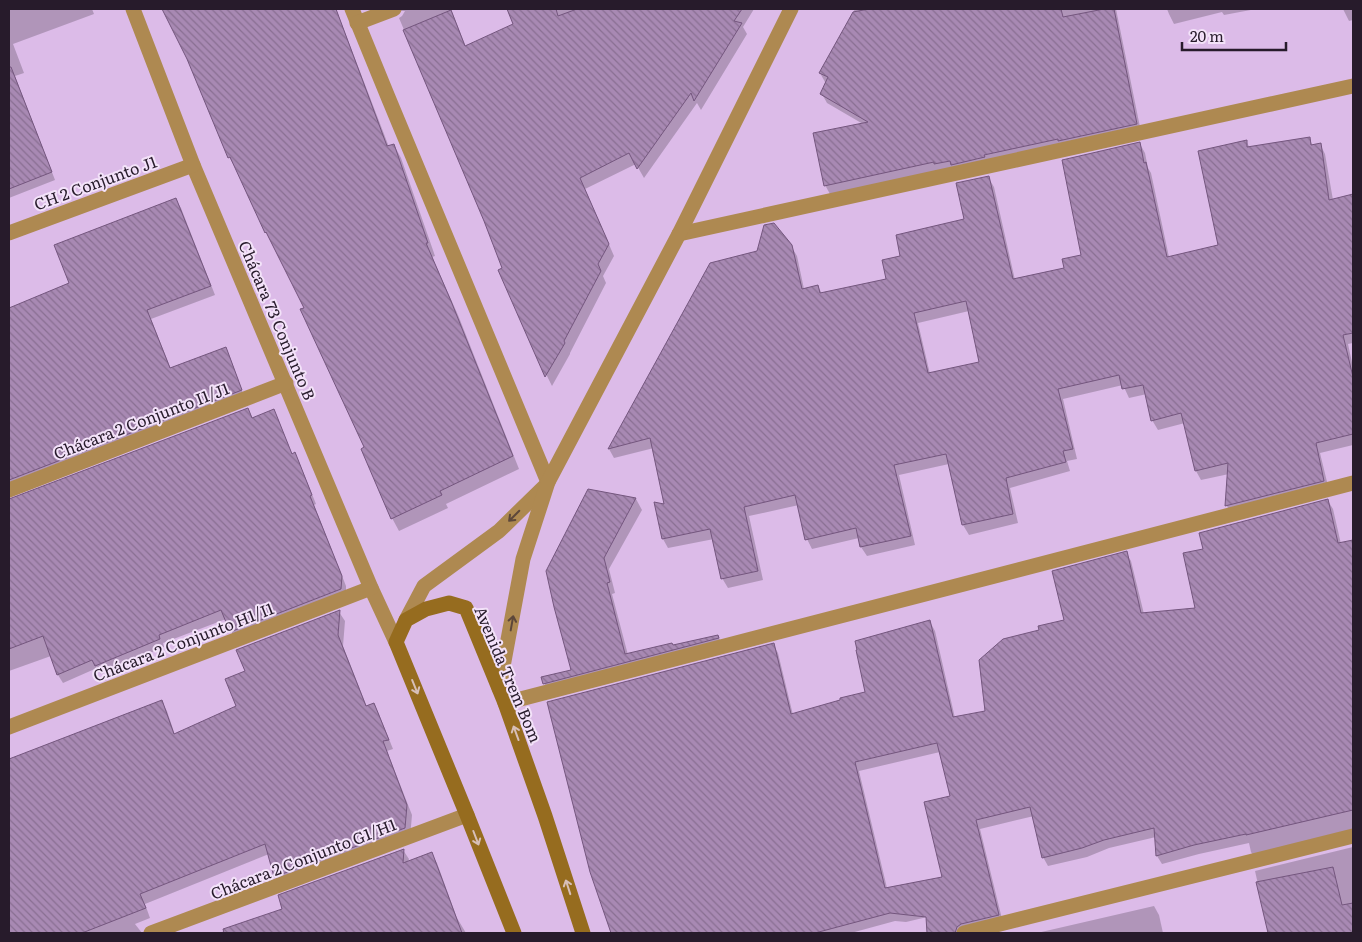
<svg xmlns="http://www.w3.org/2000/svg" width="1362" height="942" viewBox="0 0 1362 942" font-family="Literata,serif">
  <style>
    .shadow { fill: #0003; fill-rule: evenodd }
    .building { fill: url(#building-back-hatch); stroke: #74567e; fill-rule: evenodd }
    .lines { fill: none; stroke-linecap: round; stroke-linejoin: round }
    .street { stroke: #ae8951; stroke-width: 15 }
    .secondary { stroke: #966c1f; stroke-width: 15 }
    .oneway { stroke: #5d473a }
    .oneway2 { stroke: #d7bfb8 }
    .labels { text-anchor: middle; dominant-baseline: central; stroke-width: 4; stroke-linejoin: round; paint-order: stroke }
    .street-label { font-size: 16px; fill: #271b2b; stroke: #f3e2f9 }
  </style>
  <defs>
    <pattern id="building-back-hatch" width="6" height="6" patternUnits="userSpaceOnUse" patternTransform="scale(1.25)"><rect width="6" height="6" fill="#a889b3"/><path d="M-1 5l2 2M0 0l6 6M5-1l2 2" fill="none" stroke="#896f92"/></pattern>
  </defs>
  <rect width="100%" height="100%" fill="#dcbbe8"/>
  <g class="shadow">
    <polygon points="9,9 92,9 94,14 13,44 24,73 15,76 55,180 9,198"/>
    <polygon points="163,9 336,9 389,147 394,145 401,158 435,256 432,257 458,315 519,469 446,504 448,508 399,531 392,518 366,448 305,308 266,232 237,170 229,157 188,59"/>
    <polygon points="394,9 451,9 466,47 515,25 508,9 754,9 743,27 747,34 701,110 697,103 644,178 636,164 585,189 614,256 603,276 606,283 570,353 570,354 552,386 547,376 500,270 504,268 485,221 399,18 402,16 405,11 396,11"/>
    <polygon points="855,9 1116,9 1141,132 830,194 825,185 863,124 827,103 822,94 827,82 825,82 820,73"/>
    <polygon points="1167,9 1256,9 1224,15 1222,12 1174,24 1169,14"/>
    <polygon points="1343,9 1353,9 1353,20 1349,21"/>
    <path d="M1309 138 1313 146 1320 144 1325 154 1333 200 1353 195V343L1348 344 1353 367V445L1320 453 1329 490 1232 516 1227 506 1229 474 1201 480 1196 471 1185 423 1158 430 1152 420 1147 394 1129 398 1123 385 1063 399 1077 459 1067 461 1070 471 1010 488 1018 523 969 535 963 525 949 464 899 475 915 545 867 556 861 547 859 538 812 549 807 539 799 505 749 516 763 580 728 588 722 578 714 539 668 548 663 539 666 505 654 448 614 458 609 449 791 246 797 256 804 289 818 286 822 294 888 280 902 257 966 220 988 177 994 187 1015 280 1065 269 1083 256 1140 144 1145 153 1148 168 1151 173 1169 257 1219 246 1246 141 1250 148ZM969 311 980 363 930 374 918 323Z"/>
    <polygon points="176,200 181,208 215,295 151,319 171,369 225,349 230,357 245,399 9,491 9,316 70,284"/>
    <polygon points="248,409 253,419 273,411 278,419 292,455 294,454 299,462 316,504 314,505 346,586 346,598 235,640 226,619 163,643 164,647 101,674 97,668 63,683 58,675 51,656 9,671 9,500 13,500"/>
    <polygon points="589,490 636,499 642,510 609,569 615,593 612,594 628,655 718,636 724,647 550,694 544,683 573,671"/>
    <path d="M1328 501 1333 509 1341 544 1353 541V836L1256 860 1251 852 1249 843 1199 854 1162 864 1157 856 1156 837 1109 848 1087 857 1048 866 1043 857 1034 816 980 829 1003 923 965 933H955L957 910 906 922 895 921 851 933H612L592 872 773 644 778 653 793 715 866 693 930 622 935 631 955 718 987 712 1040 631 1066 621 1126 553 1131 561 1144 614 1197 609 1204 550ZM940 752 952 797 943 878 887 888 859 771Z"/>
    <polygon points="339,612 345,621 343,646 367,707 374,704 379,714 393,749 387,751 412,815 410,838 280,886 275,877 269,854 145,904 150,918 135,924 142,933 9,933 9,760 162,702 167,711 175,735 238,707 246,671"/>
    <polygon points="1353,847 1353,933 1269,933 1255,871"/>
    <polygon points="403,850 409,859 408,862 431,853 437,863 457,918 466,933 219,933 283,909"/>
    <polygon points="1154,906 1159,915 1163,933 1037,933"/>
  </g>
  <g class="building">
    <polygon points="162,9 336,9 387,146 394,144 428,243 426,243 451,301 513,456 440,491 442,495 391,519 361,449 364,447 300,309 304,308 266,232 265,233 230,157 228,158 187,59"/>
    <polygon points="507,9 556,9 558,16 577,9 742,9 734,21 742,23 694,101 691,93 637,169 629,153 580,178 609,244 598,264 601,271 564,341 565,343 545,377 498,270 502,268 484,221 403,30 451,10 465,46 513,24"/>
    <polygon points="869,9 1061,9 1063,17 1104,9 1114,9 1137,124 1058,141 1058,139 984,155 985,157 951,165 950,161 934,164 934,162 824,186 813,133 868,122 820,94 828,77 819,73 853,12"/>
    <polygon points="9,67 11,67 52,172 9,189"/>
    <path d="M1310 137 1311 145 1321 143 1329 200 1353 194V333L1343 335 1353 377V434L1316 443 1324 481 1225 506 1228 463 1195 471 1181 413 1151 421 1143 385 1122 389 1119 375 1058 389 1073 449 1063 451 1066 462 1006 478 1013 514 962 525 946 454 894 465 911 536 860 547 856 528 805 540 795 495 744 507 758 571 721 579 710 529 662 539 654 502 664 504 650 438 608 449 710 263 757 251 764 225 774 223 792 245 802 289 818 285 820 293 886 279 882 260 900 256 896 235 964 219 956 183 989 176 1013 279 1064 268 1062 259 1081 255 1062 160 1140 142 1144 163 1146 162 1167 257 1218 245 1198 151 1247 140V147ZM966 301 979 362 928 373 914 313Z"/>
    <polygon points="176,198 211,286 147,310 170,368 226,347 242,390 9,480 9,308 69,283 54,245"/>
    <polygon points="248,408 252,418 274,409 292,454 295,452 312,495 310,496 342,576 341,589 230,632 221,610 159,635 160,639 95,666 92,660 57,675 43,636 9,649 9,499"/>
    <polygon points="588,489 636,498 604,558 610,582 607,583 625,654 672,643 673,645 718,635 719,638 543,684 541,677 571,670 554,607 546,571"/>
    <path d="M1328 499 1338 543 1353 540V810L1246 835V834L1194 845 1156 856 1154 828 1104 840 1082 848 1042 858 1030 807 976 820 999 915 961 924 957 927 955 933H927L926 917 890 913 815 933H611L590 872 547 702 774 643 791 714 840 700V698L865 692 856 650H857L855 641 930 620 953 717 985 711 979 660 1003 639 1039 630 1038 626 1064 620 1052 571 1127 551 1141 613 1195 608 1183 553 1203 549 1199 533ZM937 743 950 796 924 802 942 877 885 888 855 762Z"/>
    <polygon points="340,610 338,635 366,706 374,703 389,740 383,741 407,805 405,828 274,877 265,844 140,894 146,908 82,933 9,933 9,759 162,700 174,734 236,706 225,679 245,671 236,650"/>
    <polygon points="404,849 403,863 432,852 462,933 224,933 223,929 282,909 278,895"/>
    <polygon points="1333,867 1342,905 1353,903 1353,933 1268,933 1256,882"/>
  </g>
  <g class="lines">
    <g class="street">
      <polyline points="133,9 193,165 371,588 396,642"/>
      <polyline points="352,9 388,97 548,482"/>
      <polyline points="357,23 394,9"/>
      <polyline points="9,233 193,165"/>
      <polyline points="679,234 1353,86"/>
      <polyline points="9,490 286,383"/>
      <polyline points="406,620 424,586 499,531 546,485"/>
      <polyline points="499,688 523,559 548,482 679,234 791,9"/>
      <polyline points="505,703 1353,483"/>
      <polyline points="9,727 371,588"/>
      <polyline points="151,933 467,815"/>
      <polyline points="964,933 1353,836"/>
    </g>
    <polyline class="secondary" points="514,933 467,815 396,642 406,620 426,609 449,603 466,608 505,703 545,816 583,933"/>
  </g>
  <defs><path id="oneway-shaft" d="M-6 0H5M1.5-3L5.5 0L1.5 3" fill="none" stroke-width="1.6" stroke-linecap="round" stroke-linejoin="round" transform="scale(1.25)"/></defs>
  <g class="oneway">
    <use href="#oneway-shaft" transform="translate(514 516) rotate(135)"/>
    <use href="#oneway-shaft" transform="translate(512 623) rotate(-80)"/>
  </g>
  <g class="oneway2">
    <use href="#oneway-shaft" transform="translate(415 687) rotate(68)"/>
    <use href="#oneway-shaft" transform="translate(516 733) rotate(-110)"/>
    <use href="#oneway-shaft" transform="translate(476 838) rotate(69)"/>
    <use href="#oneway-shaft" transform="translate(568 887) rotate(-108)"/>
  </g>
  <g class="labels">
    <g class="street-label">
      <text transform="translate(95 182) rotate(-20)">CH 2 Conjunto J1</text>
      <text transform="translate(278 320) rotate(67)">Chácara 73 Conjunto B</text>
      <text transform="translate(141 420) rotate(-21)">Chácara 2 Conjunto I1/J1</text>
      <text transform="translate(183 641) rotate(-21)">Chácara 2 Conjunto H1/I1</text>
      <text transform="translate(509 674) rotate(67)">Avenida Trem Bom</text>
      <text transform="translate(303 858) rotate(-21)">Chácara 2 Conjunto G1/H1</text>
    </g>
  </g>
  <rect width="1362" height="942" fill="none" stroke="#271b2b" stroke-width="20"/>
  <path d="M1182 42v8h104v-8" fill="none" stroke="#271b2b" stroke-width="2.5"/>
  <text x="1190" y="42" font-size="15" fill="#271b2b" stroke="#f3e2f9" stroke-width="4" paint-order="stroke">20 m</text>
</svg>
